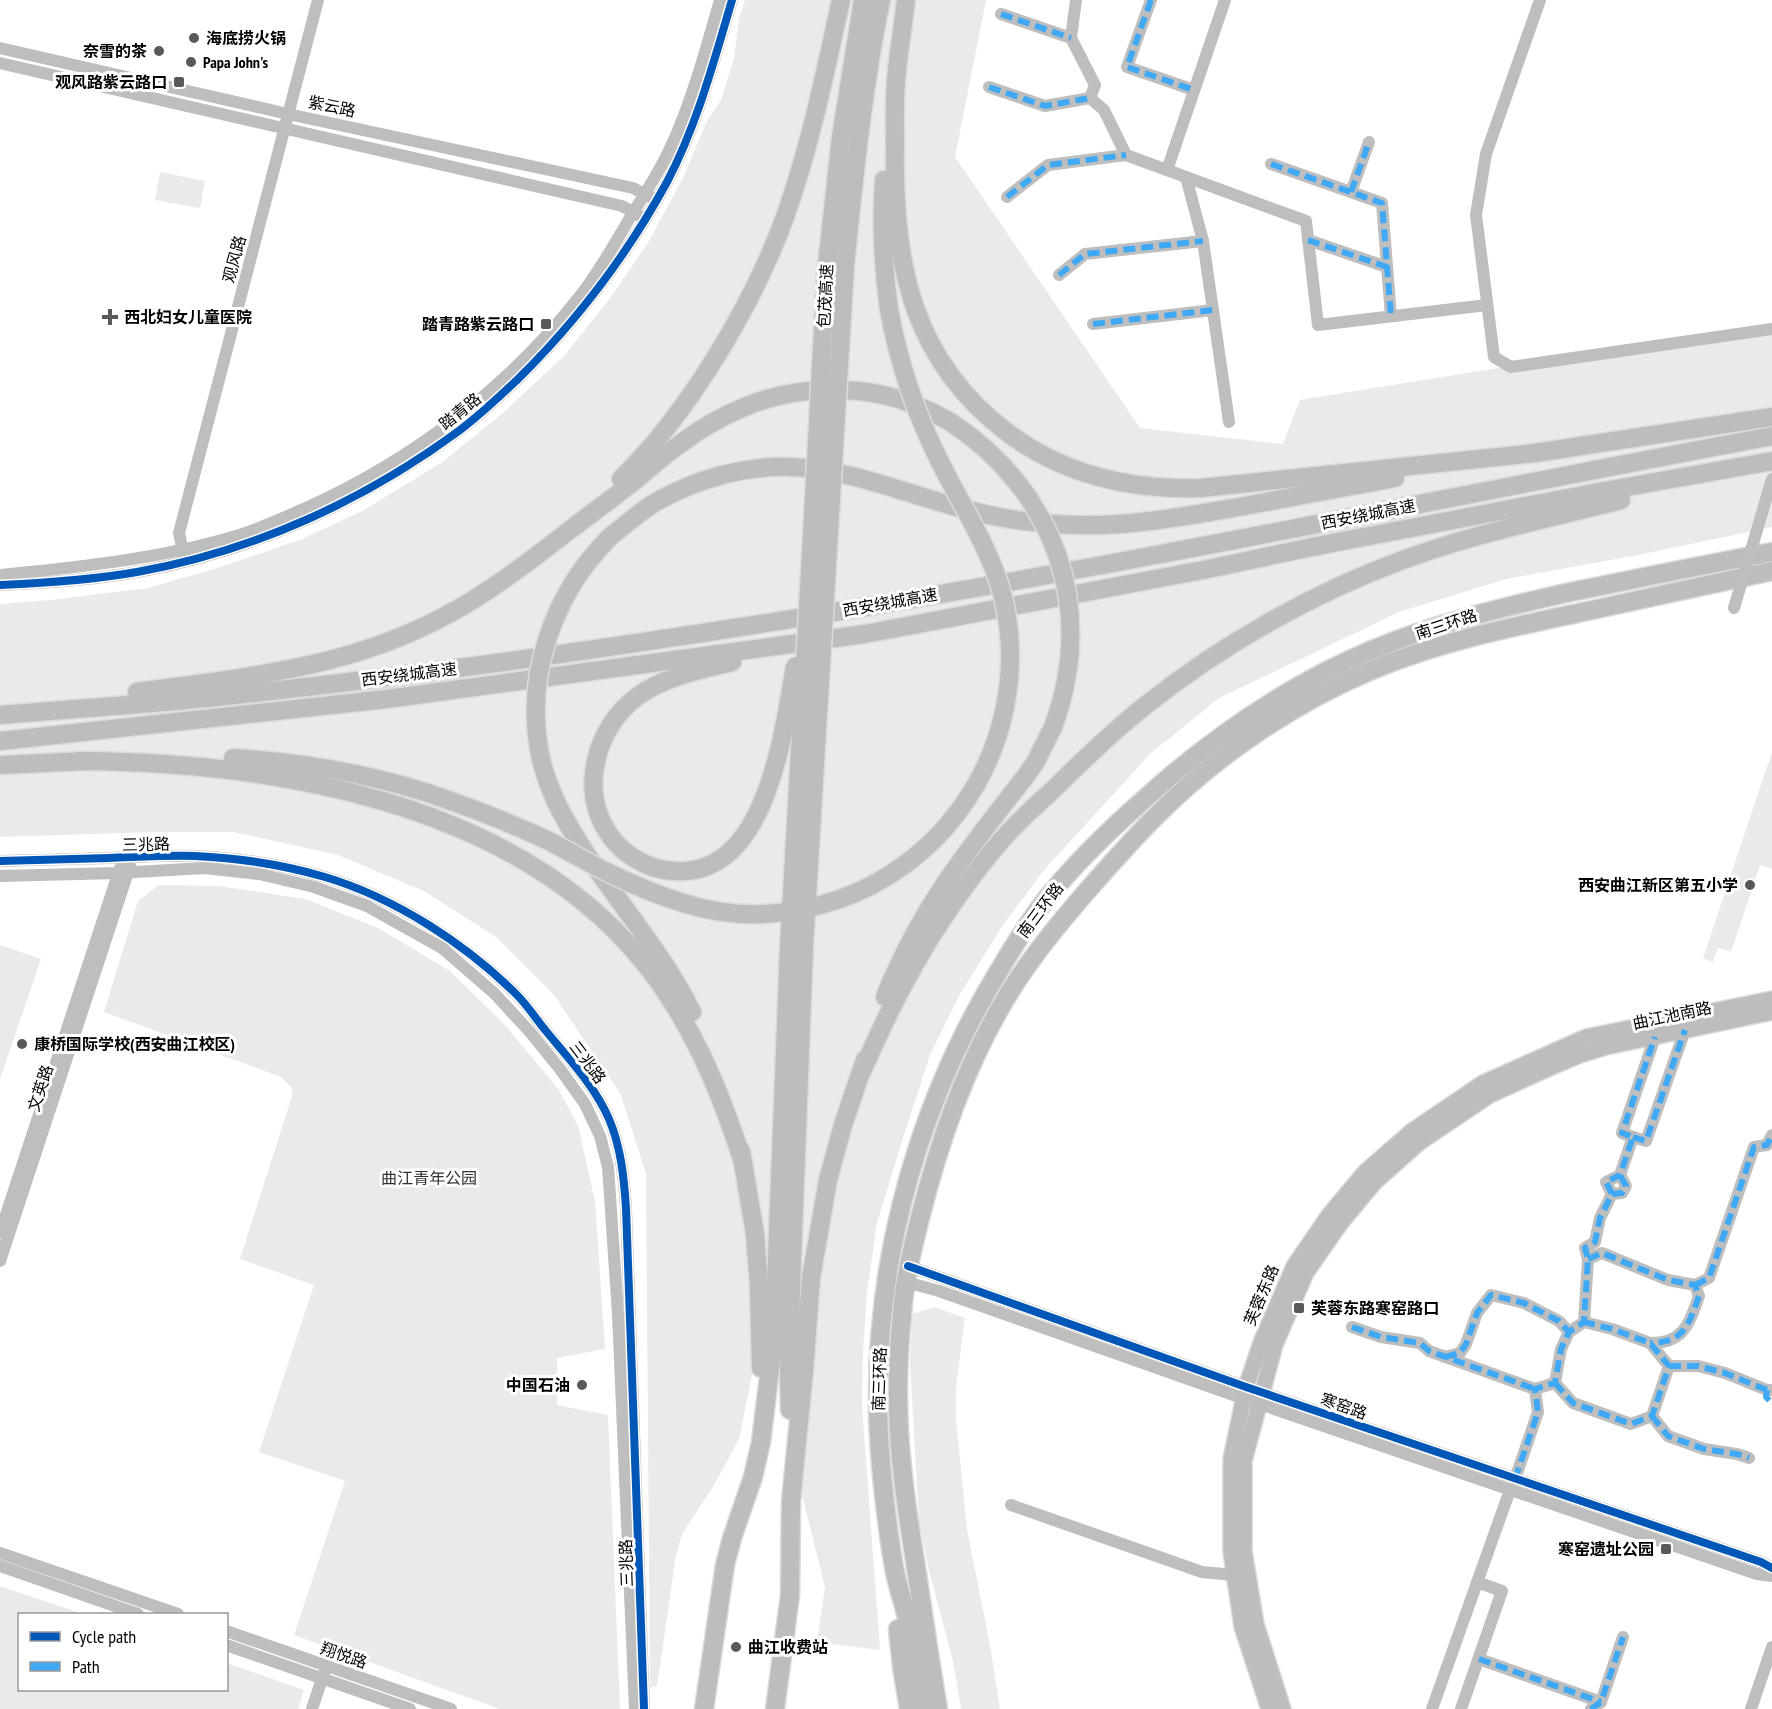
<svg xmlns="http://www.w3.org/2000/svg" width="1772" height="1709" viewBox="0 0 1772 1709" font-family="'PT Sans Narrow','Noto Sans SC',sans-serif">
  <style>
    .green { fill: #eaeaea }
    .lines { fill: none; stroke-linecap: round; stroke-linejoin: round }
    .major-casing { stroke: #dbdbdb; stroke-width: 18 }
    .highway-casing { stroke: #dbdbdb; stroke-width: 21 }
    .minor { stroke: #bebebe; stroke-width: 12 }
    .major { stroke: #bdbdbd; stroke-width: 15 }
    .highway { stroke: #bdbdbd; stroke-width: 18 }
    .highway-bridge-casing { stroke: #dbdbdb; stroke-width: 21; stroke-linecap: butt }
    .minor-bridge { stroke: #bebebe; stroke-width: 12 }
    .highway-bridge { stroke: #bdbdbd; stroke-width: 18 }
    .quiet { stroke: #3fa9f5; stroke-width: 6; stroke-dasharray: 12 6; stroke-linecap: butt }
    .cycleway-casing { stroke: #fff; stroke-width: 11 }
    .cycleway { stroke: #0057b8; stroke-width: 8 }
    .poi-dot { fill: #595959; stroke: #fff; stroke-width: 2 }
    .labels { text-anchor: middle; dominant-baseline: central; stroke-width: 6; stroke-linejoin: round; paint-order: stroke }
    .poi-label { font-size: 16px; font-weight: bold; fill: #000; stroke: #fff; text-anchor: start }
    .street-label { font-size: 16px; fill: #000; stroke: #fff }
    .park-label { font-size: 16px; fill: #303030; stroke: #fff }
  </style>
  <rect width="100%" height="100%" fill="#fff"/>
  <g class="green">
    <polygon points="745,0 986,0 955,157 1140,428 1283,444 1300,400 1772,324 1772,527 1638,555 1506,579 1399,612 1219,698 1151,753 1044,870 1003,925 960,994 930,1055 902,1141 877,1223 867,1291 863,1352 862,1406 880,1650 817,1642 825,1587 802,1495 798,1466 808,1383 752,1375 739,1439 714,1485 682,1534 676,1555 657,1686 650,1688 646,1174 621,1095 554,995 496,937 424,891 338,855 233,832 154,832 0,837 0,604 50,600 148,588 227,565 302,539 364,510 444,461 504,412 564,356 611,297 649,241 682,180 707,121 721,100 734,58 739,19"/>
    <polygon points="160,172 205,181 200,208 155,200"/>
    <polygon points="1772,752 1772,869 1760,865 1731,952 1718,948 1713,962 1703,958"/>
    <polygon points="159,885 219,886 305,899 380,929 450,971 505,1025 559,1090 578,1126 595,1201 605,1349 557,1358 557,1405 608,1415 620,1709 500,1709 294,1635 345,1481 259,1452 314,1285 240,1259 292,1096 292,1088 281,1077 104,1012 138,901"/>
    <polygon points="0,945 41,959 0,1079"/>
    <polygon points="934,1307 965,1318 956,1386 956,1418 967,1530 990,1645 1000,1709 961,1709 953,1661 928,1567 919,1521 910,1363 912,1314"/>
    <polygon points="0,1586 83,1614 20,1614 20,1690 226,1690 227,1663 304,1690 298,1709 0,1709"/>
  </g>
  <g class="lines">
    <defs>
      <g id="major">
        <polyline points="1269,1709 1242,1627 1231,1552 1231,1459 1246,1387 1262,1340 1294,1266 1329,1215 1365,1172 1412,1131 1483,1083 1586,1037 1772,999"/>
        <polyline points="1283,1709 1256,1624 1244,1551 1244,1461 1275,1345 1306,1273 1340,1224 1375,1182 1420,1142 1490,1095 1554,1066 1580,1055 1606,1047 1772,1012"/>
      </g>
      <g id="highway">
        <path d="M906 0C903 27 898 54 896 81 894 104 895 127 895 150 893 263 912 361 1008 433 1064 475 1132 490 1201 488L1535 453 1772 417"/>
        <path d="M884 180C881 223 883 266 889 310"/>
        <path d="M845 266C854 177 863 88 881 0"/>
        <polyline points="826,274 841,137 863,0"/>
        <path d="M621 479C689 412 752 307 785 217 810 147 825 73 841 0"/>
        <path d="M611 536C625 525 639 513 654 503 696 479 745 465 793 467 851 470 905 493 960 508 1000 519 1040 525 1081 525 1134 526 1187 516 1239 507 1291 497 1343 488 1395 478"/>
        <path d="M137 692C244 677 345 669 443 617 487 594 526 564 566 533 585 518 605 504 624 489 643 475 660 458 680 444 700 429 724 415 747 406 798 385 864 384 915 405 928 410 940 416 952 423"/>
        <path d="M0 715C69 709 138 705 207 698 425 675 642 644 859 608 1165 557 1468 493 1772 436"/>
        <polyline points="0,741 387,699 865,634 1203,570 1312,547 1599,492 1772,461"/>
        <path d="M233 758C299 762 365 773 428 793"/>
        <path d="M78 761C272 762 511 801 642 960 690 1018 720 1090 743 1162"/>
        <polyline points="0,765 88,761"/>
        <path d="M556 802C593 877 655 937 692 1012"/>
        <path d="M652 867C635 860 619 850 609 834 578 791 596 726 638 696 664 677 700 670 732 662"/>
        <path d="M885 997C889 985 895 974 900 963 931 895 979 836 1025 777L1035 763 1053 727"/>
        <path d="M862 1071C873 1047 884 1022 896 999 923 946 956 895 994 849 1012 827 1033 808 1054 789 1083 760 1113 731 1146 705 1220 646 1311 594 1400 561 1472 534 1547 519 1621 500"/>
        <polyline points="741,1151 755,1234 759,1285 761,1368"/>
        <polyline points="790,1410 789,1367 792,1260 804,947"/>
        <polyline points="898,1629 902,1667 909,1709"/>
        <polyline points="704,1709 725,1565 732,1538 753,1477 761,1442 774,1336 789,947"/>
        <polyline points="775,1709 790,1595 791,1501 804,1371 811,1278 828,1180 843,1125 865,1060"/>
        <path d="M923 1709C918 1679 913 1648 907 1618 904 1604 899 1591 896 1577 893 1564 891 1549 889 1535 883 1491 878 1446 878 1401 877 1250 921 1098 1000 969 1016 942 1032 916 1052 892 1086 851 1126 815 1166 780 1228 727 1296 682 1372 650 1434 624 1500 608 1566 593 1634 579 1703 565 1772 552"/>
        <path d="M938 1709C931 1668 925 1627 919 1587 911 1535 902 1483 899 1431 897 1393 898 1353 902 1315 904 1282 912 1250 920 1218 938 1146 962 1075 999 1010 1023 967 1055 928 1087 891 1109 866 1131 841 1154 818 1214 757 1293 703 1372 670 1439 642 1507 628 1578 613 1643 599 1707 585 1772 571"/>
      </g>
    </defs>
    <use href="#major" class="major-casing"/>
    <use href="#highway" class="highway-casing"/>
    <g class="minor">
      <polyline points="1076,0 1071,38 1095,85 1090,98 1104,110 1126,155 1306,221 1318,325 1487,305"/>
      <polyline points="1151,0 1127,67 1194,90"/>
      <polyline points="1540,0 1486,154 1476,215 1494,357 1511,367 1772,329"/>
      <polyline points="1001,14 1071,38"/>
      <polyline points="0,48 288,114 633,188 652,198"/>
      <polyline points="0,63 622,206 640,216"/>
      <polyline points="989,87 1045,106 1090,98"/>
      <polyline points="1271,164 1382,203 1391,316"/>
      <polyline points="1167,170 1225,0"/>
      <polyline points="1186,177 1203,241 1229,422"/>
      <polyline points="1351,192 1369,142"/>
      <polyline points="1007,197 1048,165 1126,155"/>
      <polyline points="1308,240 1387,267"/>
      <polyline points="1059,275 1085,254 1203,241"/>
      <polyline points="1093,324 1213,310"/>
      <polyline points="184,556 179,533 318,0"/>
      <path d="M0 575C80 567 159 559 236 536 260 529 283 518 306 508 412 460 508 388 580 296 599 272 615 243 631 216 648 189 665 162 677 133 695 90 707 45 720 0"/>
      <path d="M0 585C45 583 92 580 137 572 254 551 364 501 460 430 480 415 499 397 517 380 578 320 626 257 667 182 697 125 714 61 732 0"/>
      <path d="M0 861C36 860 73 859 109 858 138 857 167 855 195 856 238 858 284 865 325 877 395 898 466 944 517 995 528 1006 536 1019 546 1031 568 1058 595 1086 609 1119 621 1147 624 1178 626 1208L644 1709"/>
      <polyline points="0,876 118,873 204,868 259,874 314,887 367,906 442,948 494,993 530,1032 560,1069 585,1104 600,1136 608,1167 618,1314 635,1709"/>
      <polyline points="1633,1137 1646,1141 1685,1030"/>
      <polyline points="1612,1194 1622,1193 1626,1186 1620,1175"/>
      <polyline points="0,1233 120,868"/>
      <path d="M1588 1259 1602 1253 1668 1280 1695 1285 1699 1296C1689 1324 1684 1343 1650 1343"/>
      <polyline points="0,1261 130,866"/>
      <polyline points="908,1266 1246,1387 1761,1562 1772,1568"/>
      <polyline points="906,1282 939,1291 1242,1398 1757,1574 1772,1576"/>
      <polyline points="1695,1285 1709,1278 1754,1147 1767,1145 1772,1135"/>
      <polyline points="1352,1327 1381,1337 1420,1343 1429,1351 1535,1389"/>
      <polyline points="1445,1357 1460,1353 1466,1344 1477,1313 1491,1295 1524,1303 1559,1321 1569,1332"/>
      <polyline points="1669,1366 1698,1366 1725,1373 1767,1390 1772,1390"/>
      <polyline points="1555,1383 1573,1403 1631,1424 1652,1416 1669,1366 1650,1343 1612,1329 1584,1322"/>
      <polyline points="1652,1416 1668,1436 1704,1449 1737,1454 1749,1458"/>
      <polyline points="1515,1479 1538,1412 1535,1389 1555,1383 1561,1349 1569,1332 1584,1322 1588,1259 1585,1248 1595,1242 1600,1218 1612,1194 1606,1182 1620,1175 1633,1137 1622,1133 1655,1037"/>
      <polyline points="1011,1505 1202,1572 1234,1575"/>
      <polyline points="0,1553 178,1614"/>
      <polyline points="0,1566 138,1614"/>
      <polyline points="226,1631 451,1709"/>
      <polyline points="226,1645 410,1709"/>
      <polyline points="1479,1659 1601,1702"/>
      <polyline points="312,1709 324,1673"/>
      <polyline points="1432,1709 1510,1490"/>
      <polyline points="1461,1709 1502,1591 1477,1582"/>
      <polyline points="1591,1709 1601,1702 1623,1637"/>
      <polyline points="1751,1709 1772,1647"/>
    </g>
    <use href="#major" class="major"/>
    <use href="#highway" class="highway"/>
    <defs>
      <g id="highway-bridge">
        <path d="M952 423C1055 492 1097 608 1053 727"/>
        <path d="M428 793C469 807 509 822 549 841 569 851 588 863 609 873 687 911 751 929 837 900 885 884 928 852 958 812 1004 751 1021 671 1003 597 991 550 963 508 941 464 916 415 899 364 889 310"/>
        <path d="M556 802C550 788 544 774 541 759 523 678 553 593 611 536"/>
        <path d="M652 867C764 899 782 740 795 666"/>
        <path d="M789 947C803 723 813 498 826 274"/>
        <polyline points="804,947 845,266"/>
      </g>
    </defs>
    <use href="#highway-bridge" class="highway-bridge-casing"/>
    <polyline class="minor-bridge" points="1734,608 1772,479"/>
    <use href="#highway-bridge" class="highway-bridge"/>
    <g class="quiet">
      <polyline points="1151,0 1127,67 1194,90"/>
      <polyline points="1001,14 1071,38"/>
      <polyline points="989,87 1045,106 1090,98"/>
      <polyline points="1271,164 1382,203 1391,316"/>
      <polyline points="1351,192 1369,142"/>
      <polyline points="1007,197 1048,165 1126,155"/>
      <polyline points="1308,240 1387,267"/>
      <polyline points="1059,275 1085,254 1203,241"/>
      <polyline points="1093,324 1213,310"/>
      <polyline points="1633,1137 1646,1141 1685,1030"/>
      <polyline points="1612,1194 1622,1193 1626,1186 1620,1175"/>
      <path d="M1588 1259 1602 1253 1668 1280 1695 1285 1699 1296C1689 1324 1684 1343 1650 1343"/>
      <polyline points="1695,1285 1709,1278 1754,1147 1767,1145 1772,1135"/>
      <polyline points="1352,1327 1381,1337 1420,1343 1429,1351 1535,1389"/>
      <polyline points="1445,1357 1460,1353 1466,1344 1477,1313 1491,1295 1524,1303 1559,1321 1569,1332"/>
      <polyline points="1669,1366 1698,1366 1725,1373 1767,1390 1772,1390"/>
      <polyline points="1555,1383 1573,1403 1631,1424 1652,1416 1669,1366 1650,1343 1612,1329 1584,1322"/>
      <polyline points="1767,1390 1766,1397 1771,1402 1772,1401"/>
      <polyline points="1652,1416 1668,1436 1704,1449 1737,1454 1749,1458"/>
      <polyline points="1515,1479 1538,1412 1535,1389 1555,1383 1561,1349 1569,1332 1584,1322 1588,1259 1585,1248 1595,1242 1600,1218 1612,1194 1606,1182 1620,1175 1633,1137 1622,1133 1655,1037"/>
      <polyline points="1479,1659 1601,1702"/>
      <polyline points="1591,1709 1601,1702 1623,1637"/>
    </g>
    <defs>
      <g id="cycleway">
        <path d="M0 585C45 583 92 580 137 572 254 551 364 501 460 430 480 415 499 397 517 380 578 320 626 257 667 182 697 125 714 61 732 0"/>
        <path d="M0 861C36 860 73 859 109 858 138 857 167 855 195 856 238 858 284 865 325 877 395 898 466 944 517 995 528 1006 536 1019 546 1031 568 1058 595 1086 609 1119 621 1147 624 1178 626 1208L644 1709"/>
        <polyline points="908,1266 1246,1387 1761,1562 1772,1568"/>
      </g>
    </defs>
    <use href="#cycleway" class="cycleway-casing"/>
    <use href="#cycleway" class="cycleway"/>
  </g>
  <g class="poi-dot">
    <circle cx="194" cy="38" r="6"/>
    <circle cx="159" cy="51" r="6"/>
    <circle cx="191" cy="62" r="6"/>
    <rect x="173" y="76" width="12" height="12" rx="3"/>
    <path d="M107 308h6v6h6v6h-6v6h-6v-6h-6v-6h6z"/>
    <rect x="540" y="318" width="12" height="12" rx="3"/>
    <circle cx="1750" cy="885" r="6"/>
    <circle cx="22" cy="1044" r="6"/>
    <rect x="1293" y="1302" width="12" height="12" rx="3"/>
    <circle cx="582" cy="1385" r="6"/>
    <rect x="1660" y="1543" width="12" height="12" rx="3"/>
    <circle cx="736" cy="1647" r="6"/>
  </g>
  <g class="labels">
    <g class="poi-label">
      <text x="206" y="38">海底捞火锅</text>
      <text x="147" y="51" text-anchor="end">奈雪的茶</text>
      <text x="203" y="62">Papa John's</text>
      <text x="167" y="82" text-anchor="end">观风路紫云路口</text>
      <text x="124" y="317">西北妇女儿童医院</text>
      <text x="534" y="324" text-anchor="end">踏青路紫云路口</text>
      <text x="1738" y="885" text-anchor="end">西安曲江新区第五小学</text>
      <text x="34" y="1044">康桥国际学校(西安曲江校区)</text>
      <text x="1311" y="1308">芙蓉东路寒窑路口</text>
      <text x="570" y="1385" text-anchor="end">中国石油</text>
      <text x="1654" y="1549" text-anchor="end">寒窑遗址公园</text>
      <text x="748" y="1647">曲江收费站</text>
    </g>
    <g class="street-label">
      <text transform="translate(332 106) rotate(12)">紫云路</text>
      <text transform="translate(234 259) rotate(-75)">观风路</text>
      <text transform="translate(825 296) rotate(-87)">包茂高速</text>
      <text transform="translate(460 411) rotate(-39)">踏青路</text>
      <text transform="translate(1368 514) rotate(-11)">西安绕城高速</text>
      <text transform="translate(890 602) rotate(-10)">西安绕城高速</text>
      <text transform="translate(1446 624) rotate(-18)">南三环路</text>
      <text transform="translate(409 674) rotate(-7)">西安绕城高速</text>
      <text transform="translate(146 844) rotate(-1)">三兆路</text>
      <text transform="translate(1040 910) rotate(-53)">南三环路</text>
      <text transform="translate(1672 1015) rotate(-12)">曲江池南路</text>
      <text transform="translate(588 1062) rotate(53)">三兆路</text>
      <text transform="translate(40 1088) rotate(-72)">文英路</text>
      <text transform="translate(1261 1295) rotate(-67)">芙蓉东路</text>
      <text transform="translate(879 1379) rotate(-88)">南三环路</text>
      <text transform="translate(1344 1406) rotate(19)">寒窑路</text>
      <text transform="translate(626 1563) rotate(-92)">三兆路</text>
      <text transform="translate(344 1655) rotate(19)">翔悦路</text>
    </g>
    <g class="park-label">
      <text x="429" y="1178">曲江青年公园</text>
    </g>
  </g>
  <rect x="18" y="1613" width="210" height="78" fill="#ffffff" stroke="#999999" stroke-width="1.5"/>
  <rect x="30" y="1632" width="30" height="9" fill="#0057b8" stroke="#999999" stroke-width="1.5"/>
  <text x="72" y="1643" font-size="18" fill="#000000">Cycle path</text>
  <rect x="30" y="1662" width="30" height="9" fill="#3fa9f5" stroke="#999999" stroke-width="1.5"/>
  <text x="72" y="1673" font-size="18" fill="#000000">Path</text>
</svg>
